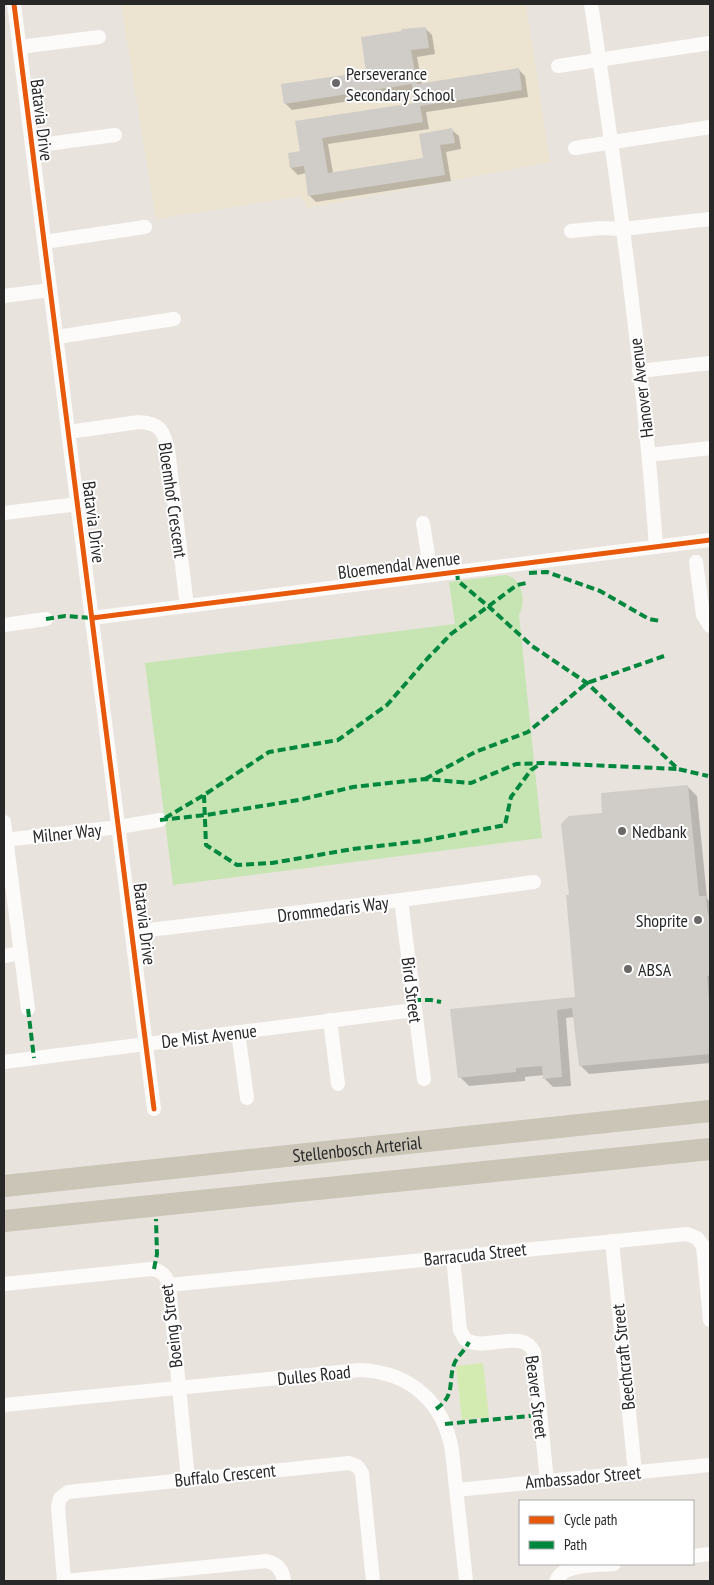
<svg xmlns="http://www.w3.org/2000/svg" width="714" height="1585" viewBox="0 0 714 1585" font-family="'PT Sans Narrow',sans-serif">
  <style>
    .education { fill: #ece3d0 }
    .green { fill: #c7e5b3 }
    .pitch { fill: #d3eab0 }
    .shadow { fill: #0003 }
    .building { fill: #d0cdc9 }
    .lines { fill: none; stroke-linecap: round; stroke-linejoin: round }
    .street { stroke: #fcfbfa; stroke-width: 14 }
    .primary { stroke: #cac5b7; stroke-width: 22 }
    .quiet { stroke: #00873e; stroke-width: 4; stroke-dasharray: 8 4; stroke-linecap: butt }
    .cycleway-casing { stroke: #fff; stroke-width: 8 }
    .cycleway { stroke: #e8590c; stroke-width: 5 }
    .poi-dot { fill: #6b6967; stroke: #fff; stroke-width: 2 }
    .labels { text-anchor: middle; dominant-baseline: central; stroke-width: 4; stroke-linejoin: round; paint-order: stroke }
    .poi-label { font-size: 18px; fill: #282828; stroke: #fff; text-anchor: start }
    .street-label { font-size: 18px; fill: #282828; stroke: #fff }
  </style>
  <rect width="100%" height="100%" fill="#e8e3dd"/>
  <polygon class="education" points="121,4 526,4 550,162 307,208 301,196 156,219"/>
  <path class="green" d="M506 575C522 579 527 601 519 615L542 838 173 885 145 663 455 624 449 582Z"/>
  <polygon class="pitch" points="483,1363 489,1417 462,1420 456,1366"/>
  <g class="shadow">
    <polygon points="425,28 432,35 435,54 417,57 422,84 518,69 525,76 528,97 426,112 429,129 328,144 333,173 424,159 452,130 459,136 461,149 446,152 451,181 316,202 309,195 306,173 298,175 291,168 289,154 301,152 297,122 416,105 414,91 292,110 285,103 367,73"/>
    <polygon points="688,787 697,796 707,898 710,902 710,1063 589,1074 580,1065 574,1017 566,1018 571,1086 553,1087 544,1078 544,1075 525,1077 525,1081 469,1086 460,1077 452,1011 576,998 570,896 604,814"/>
  </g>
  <g class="building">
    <polygon points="426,27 429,48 411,50 417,84 519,68 522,90 420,106 423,122 322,138 328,173 423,158 419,134 452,128 455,143 440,145 445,175 308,196 304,166 290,168 288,153 300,151 295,121 414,103 412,84 284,104 281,84 366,72 361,37 402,31 401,29"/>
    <polygon points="688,785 699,896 706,896 707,909 710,920 710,975 707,976 710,1014 710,1054 579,1066 572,1008 557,1010 562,1077 543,1079 542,1066 516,1068 516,1072 458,1078 450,1009 575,997 566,895 569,895 561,824 569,816 602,813 601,793"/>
  </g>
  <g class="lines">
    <g class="street">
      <polyline points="14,4 154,1109"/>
      <path d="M591 4C618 184 643 365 656 547"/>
      <polyline points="19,47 99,37"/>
      <polyline points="558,66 710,43"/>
      <polyline points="32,146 115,135"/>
      <polyline points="575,148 710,127"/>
      <polyline points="571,231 601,228 623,229 710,219"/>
      <polyline points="44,242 145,227"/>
      <polyline points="4,296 50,290"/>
      <polyline points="57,337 174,319"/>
      <polyline points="639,371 710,363"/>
      <path d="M68 432 139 422C160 423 164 431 168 450L187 606"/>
      <polyline points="649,455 710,448"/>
      <polyline points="4,513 78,504"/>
      <polyline points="423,523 431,575"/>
      <polyline points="696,562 703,615 710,626"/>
      <polyline points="92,618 710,540"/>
      <polyline points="4,625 46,619"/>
      <polyline points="4,822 28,1009"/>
      <polyline points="4,840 119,827 160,820"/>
      <polyline points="401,900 424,1079"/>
      <polyline points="132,932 401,900 534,882"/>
      <polyline points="4,956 21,953"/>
      <polyline points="330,1020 338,1084"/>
      <polyline points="238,1032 247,1098"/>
      <polyline points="4,1062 414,1010"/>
      <polyline points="612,1241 635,1472"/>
      <path d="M453 1257 460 1330 465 1339C484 1353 522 1327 534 1352L547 1481"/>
      <path d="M4 1284 151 1269C161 1270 166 1275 169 1285L188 1479"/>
      <polyline points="169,1285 687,1234 697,1238 703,1246 710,1320"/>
      <path d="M4 1405 360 1370C410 1372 444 1402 452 1451L466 1581"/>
      <polyline points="456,1490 710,1465"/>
      <polyline points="693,1556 710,1554"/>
      <polyline points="64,1581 58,1507 60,1498 68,1492 349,1463 357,1466 362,1473 373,1581"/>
      <path d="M65 1581 266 1561C277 1563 283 1570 284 1581"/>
      <path d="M556 1581C563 1563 596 1566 614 1564"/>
    </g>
    <g class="primary">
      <path id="s1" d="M4 1186 710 1111"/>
      <polyline points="4,1221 710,1149"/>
    </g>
    <g class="quiet">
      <polyline points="457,572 458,581 488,606 532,646 587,683 678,769 708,776"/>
      <polyline points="529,573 547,572 600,591 649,619 660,621"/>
      <polyline points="46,619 65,616 92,618"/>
      <polyline points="425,779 475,752 528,732 587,683 664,656"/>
      <polyline points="204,795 206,845 237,865 272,863 353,849 422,841 505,825 511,797 531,770 542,763"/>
      <polyline points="165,818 204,795 269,752 338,740 387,705 427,659 451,634 517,585 526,583"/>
      <polyline points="160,820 206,815 299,800 353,787 425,779 471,783 516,764 543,763 678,769"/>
      <polyline points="413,1000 431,1000 441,1002"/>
      <polyline points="28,1009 34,1058"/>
      <polyline points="154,1269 157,1254 156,1219"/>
      <path d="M436 1409C457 1395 447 1380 455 1362 459 1355 465 1350 469 1342"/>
      <polyline points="445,1424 540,1415"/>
    </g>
    <defs>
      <g id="cycleway">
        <polyline points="14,4 154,1109"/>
        <polyline points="92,618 710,540"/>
      </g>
    </defs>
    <use href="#cycleway" class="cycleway-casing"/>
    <use href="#cycleway" class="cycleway"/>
  </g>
  <g class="poi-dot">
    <circle cx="336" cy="83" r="5"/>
    <circle cx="622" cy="831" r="5"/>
    <circle cx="698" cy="920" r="5"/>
    <circle cx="628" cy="969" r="5"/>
  </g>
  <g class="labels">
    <g class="poi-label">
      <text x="346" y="73">Perseverance<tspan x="346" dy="21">Secondary School</tspan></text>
      <text x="632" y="831">Nedbank</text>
      <text x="688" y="920" text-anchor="end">Shoprite</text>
      <text x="638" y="969">ABSA</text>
    </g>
    <g class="street-label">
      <text transform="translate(42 120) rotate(83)">Batavia Drive</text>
      <text transform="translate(641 388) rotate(-97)">Hanover Avenue</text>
      <text transform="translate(173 500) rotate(82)">Bloemhof Crescent</text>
      <text transform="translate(94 522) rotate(83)">Batavia Drive</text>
      <text transform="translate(399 565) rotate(-7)">Bloemendal Avenue</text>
      <text transform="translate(67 833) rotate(-6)">Milner Way</text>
      <text transform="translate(333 909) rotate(-7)">Drommedaris Way</text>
      <text transform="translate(145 924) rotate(83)">Batavia Drive</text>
      <text transform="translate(412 990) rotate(83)">Bird Street</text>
      <text transform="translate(209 1036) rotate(-7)">De Mist Avenue</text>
      <text stroke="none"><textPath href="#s1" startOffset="355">Stellenbosch Arterial</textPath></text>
      <text transform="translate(475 1254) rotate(-6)">Barracuda Street</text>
      <text transform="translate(171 1326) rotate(-97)">Boeing Street</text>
      <text transform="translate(623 1357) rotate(-96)">Beechcraft Street</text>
      <text transform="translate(314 1375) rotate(-6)">Dulles Road</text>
      <text transform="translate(537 1397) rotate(83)">Beaver Street</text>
      <text transform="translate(225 1475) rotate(-6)">Buffalo Crescent</text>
      <text transform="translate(583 1477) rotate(-5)">Ambassador Street</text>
    </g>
  </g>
  <rect width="714" height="1585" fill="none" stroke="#282828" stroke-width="10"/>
  <rect x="519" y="1500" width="175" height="65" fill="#ffffff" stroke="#a9a9a9"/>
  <rect x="529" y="1516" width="25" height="8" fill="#e8590c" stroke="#a9a9a9"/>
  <text x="564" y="1525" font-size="15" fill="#282828">Cycle path</text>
  <rect x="529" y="1541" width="25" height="8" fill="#00873e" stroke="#a9a9a9"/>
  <text x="564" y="1550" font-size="15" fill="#282828">Path</text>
</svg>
